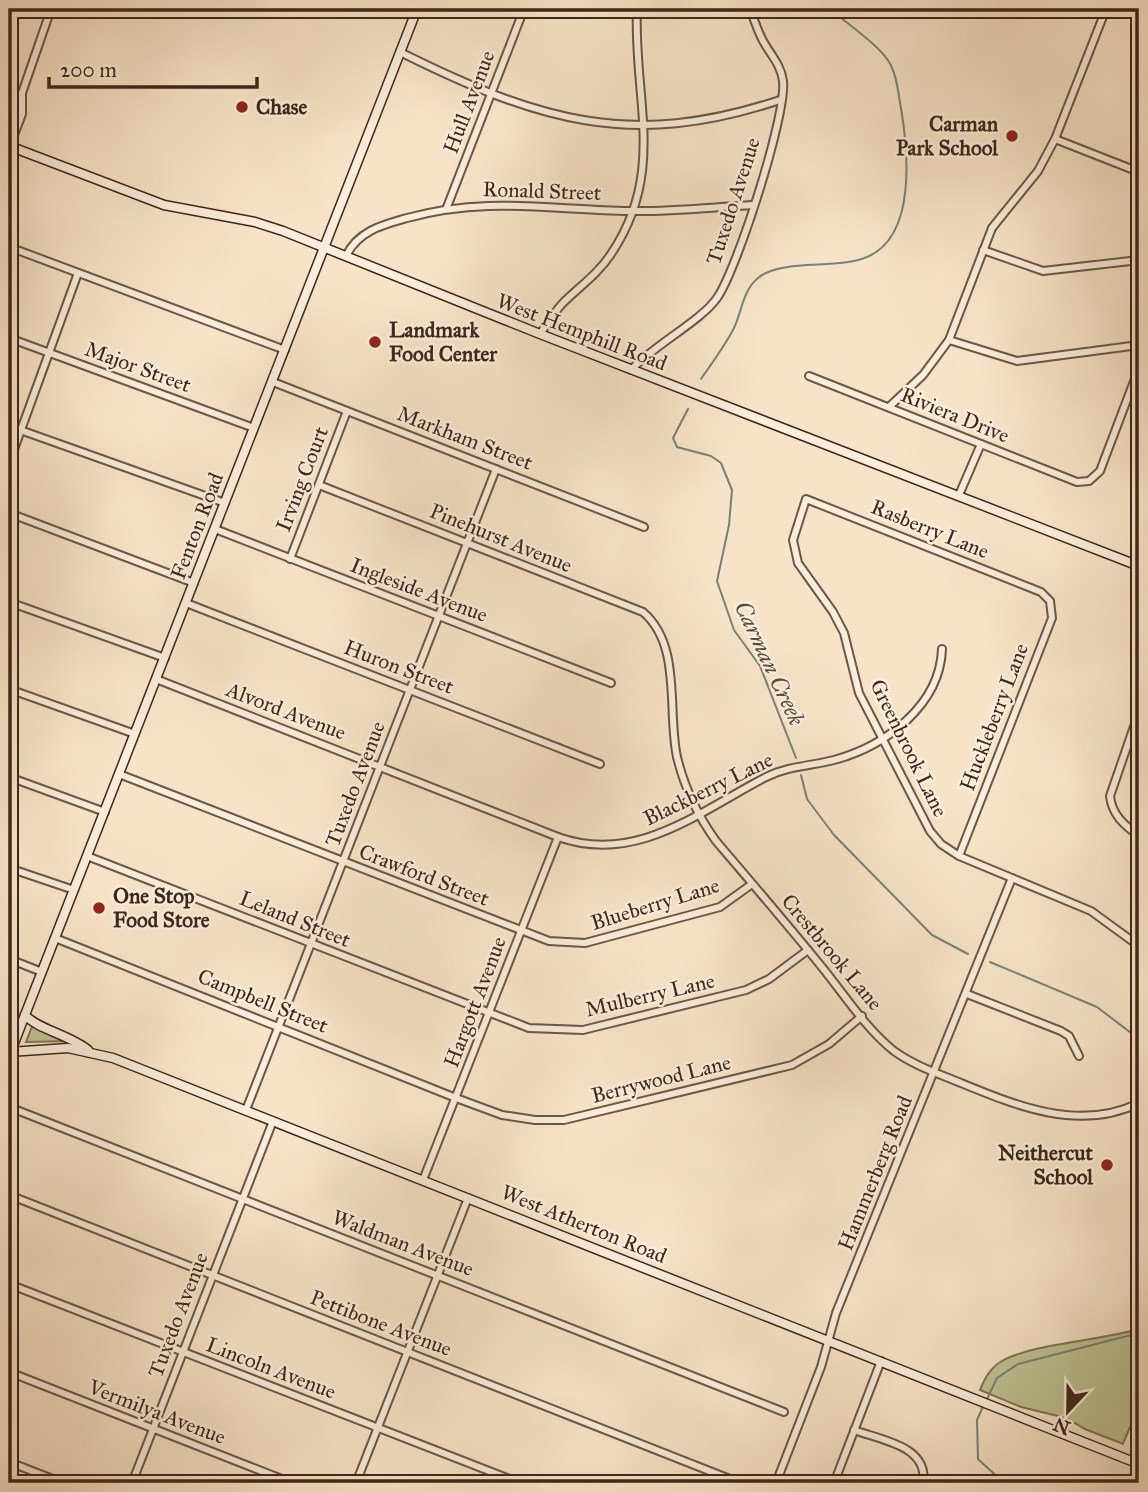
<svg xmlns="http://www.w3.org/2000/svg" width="1148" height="1492" viewBox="0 0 1148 1492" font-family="'IM FELL Great Primer',serif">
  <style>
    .green { fill: #bfc494; stroke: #7e7556; stroke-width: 2 }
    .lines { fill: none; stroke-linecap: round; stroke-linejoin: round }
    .stream { stroke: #78817a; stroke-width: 2 }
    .street-casing { stroke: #6c5645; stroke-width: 10 }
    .secondary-casing { stroke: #3e2619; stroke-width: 11 }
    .street { stroke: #faeddb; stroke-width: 6 }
    .secondary { stroke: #faeddb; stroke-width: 8 }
    .poi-dot { fill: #8f2418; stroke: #faeddb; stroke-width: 2.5 }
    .labels { text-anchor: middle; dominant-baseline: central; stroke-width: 5; stroke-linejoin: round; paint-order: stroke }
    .street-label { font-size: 21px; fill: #3e2619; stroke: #faeddb }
    .poi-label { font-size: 21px; font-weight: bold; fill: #3e2619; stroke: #faeddb; text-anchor: start }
    .water-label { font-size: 23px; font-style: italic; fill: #564c41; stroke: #faeddb }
  </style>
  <rect width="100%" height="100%" fill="#f7e4c8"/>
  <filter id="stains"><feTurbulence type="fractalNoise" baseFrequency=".00286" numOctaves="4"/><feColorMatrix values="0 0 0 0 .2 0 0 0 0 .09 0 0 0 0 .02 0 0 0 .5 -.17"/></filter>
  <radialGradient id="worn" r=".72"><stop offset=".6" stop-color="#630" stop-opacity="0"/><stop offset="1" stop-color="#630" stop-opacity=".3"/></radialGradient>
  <g class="green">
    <polygon points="33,1024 72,1041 26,1042"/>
    <path d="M1139 1329V1405L1123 1444 1085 1429 1066 1418 1021 1407 980 1390C985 1378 990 1368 1002 1361 1031 1344 1103 1340 1139 1329Z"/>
  </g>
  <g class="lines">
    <g class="stream">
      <path d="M701 379C712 363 724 347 733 330 742 313 742 291 758 278 782 258 838 270 867 257 917 236 908 151 901 108 898 93 897 75 889 62 879 45 846 23 830 9"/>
      <polyline points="688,409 673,438 677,447 711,456 721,463 732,490 729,525 717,581 734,630 760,666 796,758"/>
      <polyline points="801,775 807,799 834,835 932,935 968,954"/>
      <polyline points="990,962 1097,1007 1139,1039"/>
      <polyline points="987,1399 997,1378 1018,1364 1139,1333"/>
      <polyline points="984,1404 977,1420 978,1459 1004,1483"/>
    </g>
    <defs>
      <g id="street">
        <path d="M400 52C537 120 630 150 780 100"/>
        <polyline points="9,106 22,93"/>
        <polyline points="1055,139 1139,172"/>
        <polyline points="10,146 22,114 22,93 51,9"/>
        <polyline points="447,207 524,9"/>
        <polyline points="9,247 285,350"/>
        <polyline points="983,250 1043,271 1139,260"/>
        <path d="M346 256C358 231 382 225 407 218 487 196 549 210 630 211 671 212 712 207 753 205"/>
        <path d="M540 334C547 324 554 313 562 304 579 287 598 274 611 254 667 171 633 98 637 9"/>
        <polyline points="9,338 254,428"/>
        <polyline points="949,340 1017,361 1139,345"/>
        <path d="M631 370C654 345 701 321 717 298 737 270 787 114 783 81 781 64 769 53 762 39 757 29 754 19 750 9"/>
        <polyline points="809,376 1077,482 1089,481 1100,471 1139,368"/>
        <polyline points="273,382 644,527"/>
        <polyline points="889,407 923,375 949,340 992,228 1038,171 1055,139 1106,9"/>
        <polyline points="9,426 225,503"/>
        <polyline points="9,463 78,273"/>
        <path d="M319 485 643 612C682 645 667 711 677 757 684 786 698 816 716 841 751 882 787 924 821 966 844 994 866 1029 894 1051 913 1065 939 1074 961 1083 1017 1106 1080 1132 1139 1103"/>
        <polyline points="959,495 981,444"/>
        <polyline points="9,513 194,583"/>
        <polyline points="215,529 611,683"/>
        <polyline points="290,559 347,411"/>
        <polyline points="9,602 165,658"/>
        <polyline points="186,603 600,764"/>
        <path d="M156 679 558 837C637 865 700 811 766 777 788 766 811 766 834 760 886 746 940 705 942 649"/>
        <polyline points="9,689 135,734"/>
        <path d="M1139 712 1110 796C1112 815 1124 825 1139 836"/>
        <polyline points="119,774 549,941 585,943 720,907 752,884"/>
        <polyline points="9,777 105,812"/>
        <polyline points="87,856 529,1028 583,1030 746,990 769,979 808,950"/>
        <polyline points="959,856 1052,618 1050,601 1041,592 806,499 793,540 798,563 833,612 844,633 859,693 930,831 941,844 959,856 1091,911 1139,946"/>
        <polyline points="9,868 74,890"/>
        <polyline points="55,938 456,1098 502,1115 535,1120 564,1120 792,1065 829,1044 862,1016"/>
        <polyline points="9,959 42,972"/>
        <polyline points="967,994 1061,1031 1069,1036 1079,1056"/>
        <polyline points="9,1107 784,1412"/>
        <polyline points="246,1110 496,469"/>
        <polyline points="423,1180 558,837"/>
        <polyline points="9,1195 740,1483"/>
        <polyline points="9,1284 520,1483"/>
        <polyline points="9,1372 292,1483"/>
        <path d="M854 1430C881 1440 929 1446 923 1483"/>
        <polyline points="9,1462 63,1483"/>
        <polyline points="132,1483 273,1121"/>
        <polyline points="356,1483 468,1198"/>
        <polyline points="776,1483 821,1367 836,1313 1012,878"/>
        <polyline points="834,1483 881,1361"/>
      </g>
      <g id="secondary">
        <polyline points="9,146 164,205 255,222 283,231 540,334 1139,566"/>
        <path d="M25 1015C37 1029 70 1035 88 1050"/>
        <polyline points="9,1052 68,1048 113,1058 1139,1464"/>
        <polyline points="9,1056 417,9"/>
      </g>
    </defs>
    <use href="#street" class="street-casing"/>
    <use href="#secondary" class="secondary-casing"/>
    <use href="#street" class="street"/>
    <use href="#secondary" class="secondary"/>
  </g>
  <g class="poi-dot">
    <circle cx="242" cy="107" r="7"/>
    <circle cx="1012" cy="136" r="7"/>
    <circle cx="375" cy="342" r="7"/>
    <circle cx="99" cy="908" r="7"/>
    <circle cx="1107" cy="1165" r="7"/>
  </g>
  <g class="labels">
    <g class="street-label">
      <text transform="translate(469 102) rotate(-69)">Hull Avenue</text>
      <text transform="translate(542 191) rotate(2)">Ronald Street</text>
      <text transform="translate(733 201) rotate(-72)">Tuxedo Avenue</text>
      <text transform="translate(582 332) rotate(21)">West Hemphill Road</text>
      <text transform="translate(138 367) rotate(20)">Major Street</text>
      <text transform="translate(955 415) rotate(22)">Riviera Drive</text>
      <text transform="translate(465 438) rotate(21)">Markham Street</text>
      <text transform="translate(302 479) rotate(-69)">Irving Court</text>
      <text transform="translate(197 526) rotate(-69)">Fenton Road</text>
      <text transform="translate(930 529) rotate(22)">Rasberry Lane</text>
      <text transform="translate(501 538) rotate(22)">Pinehurst Avenue</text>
      <text transform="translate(419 590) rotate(21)">Ingleside Avenue</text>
      <text transform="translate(399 667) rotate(21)">Huron Street</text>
      <text transform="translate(286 711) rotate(21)">Alvord Avenue</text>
      <text transform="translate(994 717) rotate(-69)">Huckleberry Lane</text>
      <text transform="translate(909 748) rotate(64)">Greenbrook Lane</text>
      <text transform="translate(355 784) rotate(-69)">Tuxedo Avenue</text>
      <text transform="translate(708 789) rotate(-26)">Blackberry Lane</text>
      <text transform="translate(424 875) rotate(21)">Crawford Street</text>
      <text transform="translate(655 904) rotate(-17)">Blueberry Lane</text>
      <text transform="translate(295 919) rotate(22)">Leland Street</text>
      <text transform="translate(832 952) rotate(50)">Crestbrook Lane</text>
      <text transform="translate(650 995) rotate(-13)">Mulberry Lane</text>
      <text transform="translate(263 1001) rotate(22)">Campbell Street</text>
      <text transform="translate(475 1002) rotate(-69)">Hargott Avenue</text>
      <text transform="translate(661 1079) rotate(-14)">Berrywood Lane</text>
      <text transform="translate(875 1173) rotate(-68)">Hammerberg Road</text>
      <text transform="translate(584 1224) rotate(22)">West Atherton Road</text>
      <text transform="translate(403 1243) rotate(21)">Waldman Avenue</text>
      <text transform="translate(178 1315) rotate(-69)">Tuxedo Avenue</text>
      <text transform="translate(381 1323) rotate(21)">Pettibone Avenue</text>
      <text transform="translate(271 1368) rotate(21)">Lincoln Avenue</text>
      <text transform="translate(157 1412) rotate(21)">Vermilya Avenue</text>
    </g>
    <g class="poi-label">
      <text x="256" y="107">Chase</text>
      <text x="998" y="124" text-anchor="end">Carman<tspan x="998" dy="24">Park School</tspan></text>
      <text x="389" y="330">Landmark<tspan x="389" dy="24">Food Center</tspan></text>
      <text x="113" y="896">One Stop<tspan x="113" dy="24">Food Store</tspan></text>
      <text x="1093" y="1153" text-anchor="end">Neithercut<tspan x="1093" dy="24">School</tspan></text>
    </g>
    <g class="water-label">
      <text transform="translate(770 663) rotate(65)">Carman Creek</text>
    </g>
  </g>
  <rect width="1148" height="1492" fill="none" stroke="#f7e4c8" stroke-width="35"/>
  <rect x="10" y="10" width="1127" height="1471" fill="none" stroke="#3e2619" stroke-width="3.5"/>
  <rect x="18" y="18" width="1113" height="1457" fill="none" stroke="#3e2619" stroke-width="2"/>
  <g transform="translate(1068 1411) rotate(202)" stroke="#faeddb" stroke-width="5" paint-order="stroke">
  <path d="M0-5L12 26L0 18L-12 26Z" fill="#3e2619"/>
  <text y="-10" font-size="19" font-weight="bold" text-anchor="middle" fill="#3e2619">N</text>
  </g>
  <path d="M49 77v10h208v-10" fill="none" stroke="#3e2619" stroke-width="3.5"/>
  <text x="60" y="77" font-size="21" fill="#3e2619" stroke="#faeddb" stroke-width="5" paint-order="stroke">200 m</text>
  <rect width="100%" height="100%" filter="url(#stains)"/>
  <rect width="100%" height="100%" fill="url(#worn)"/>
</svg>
